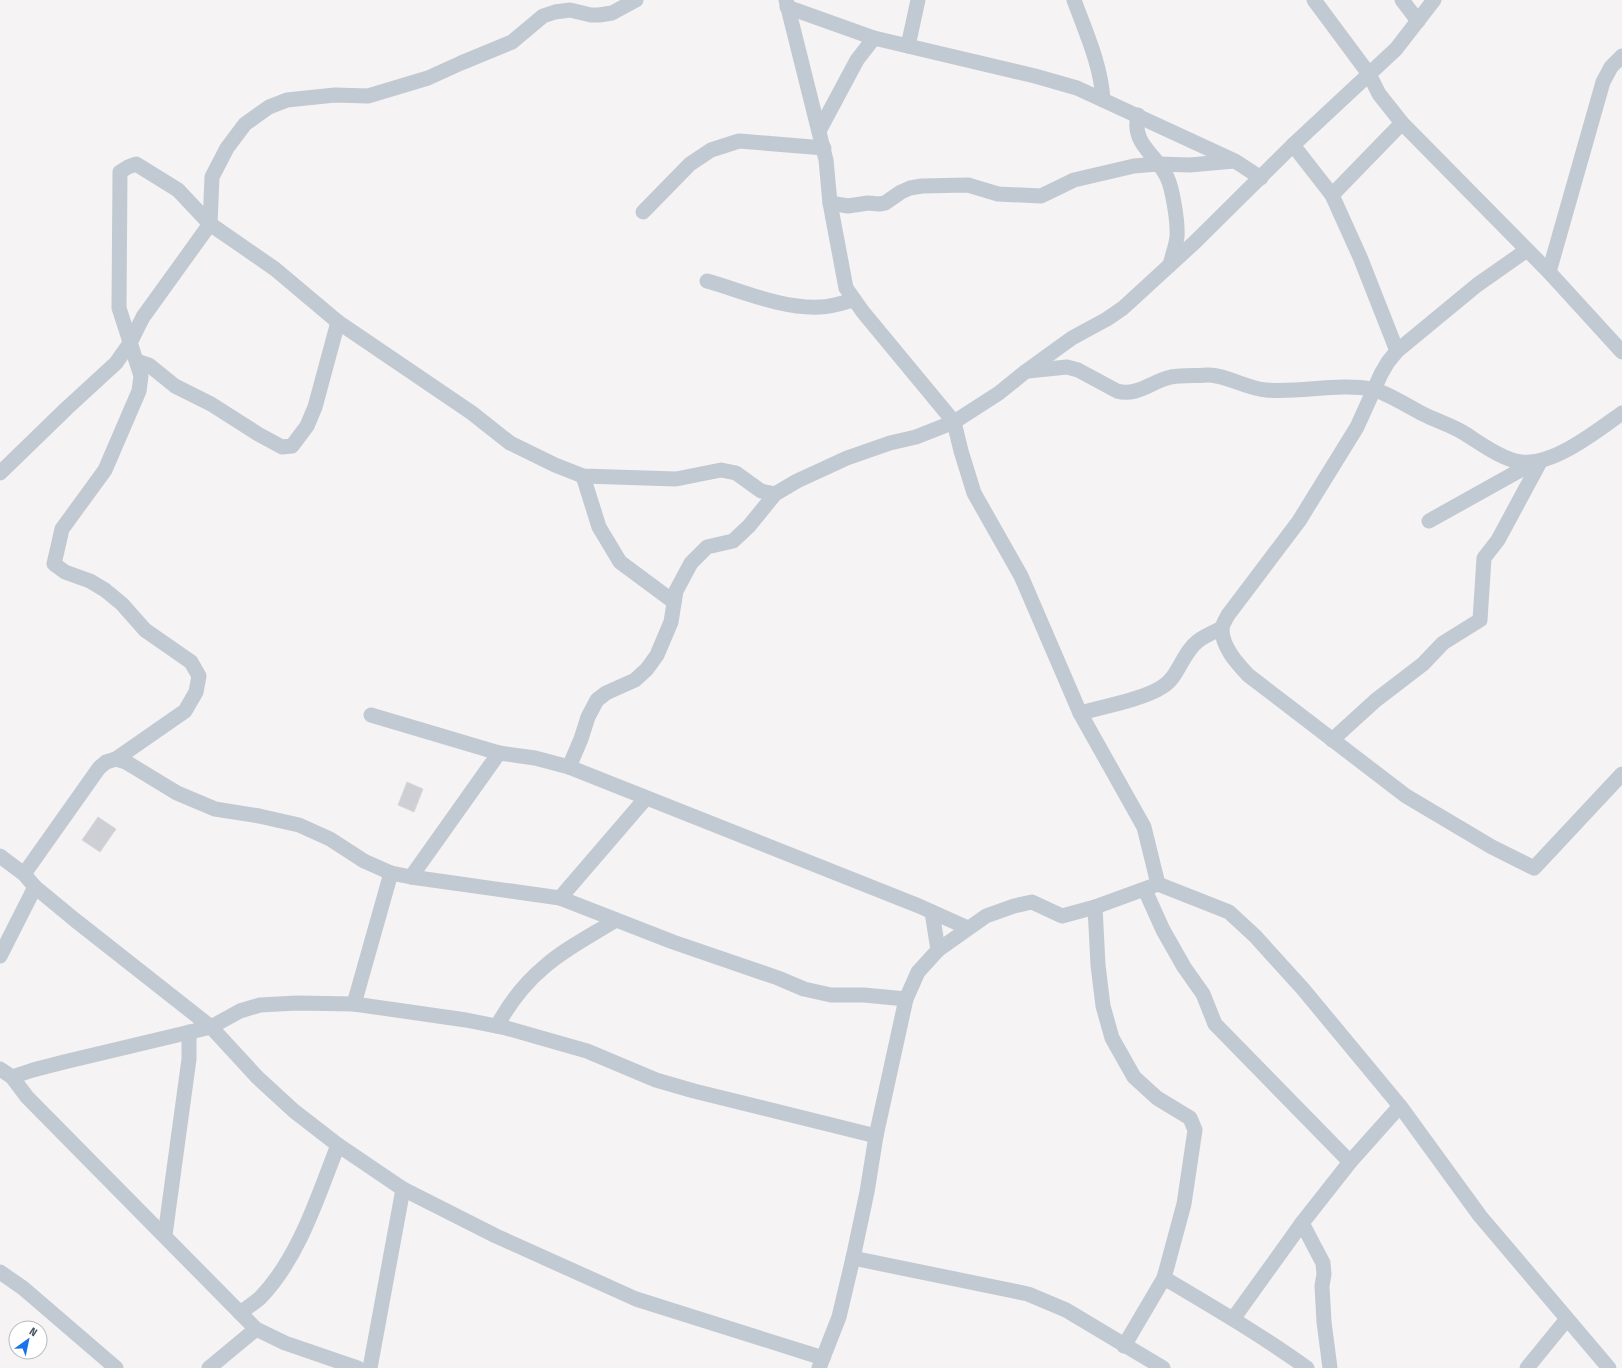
<svg xmlns="http://www.w3.org/2000/svg" width="1622" height="1368" viewBox="0 0 1622 1368" font-family="'Fira Sans Condensed',sans-serif">
  <style>
    .building { fill: #cdcfd5; stroke: #d7d9de }
    .lines { fill: none; stroke-linecap: round; stroke-linejoin: round }
    .minor { stroke: #c1cad2; stroke-width: 15 }
  </style>
  <rect width="100%" height="100%" fill="#f5f3f3"/>
  <g class="building">
    <polygon points="407,782 423,789 414,812 398,805"/>
    <polygon points="98,817 116,829 100,852 82,840"/>
  </g>
  <g class="lines">
    <g class="minor">
      <polyline points="786,0 826,160 830,203 846,288 863,312 954,422 961,451 974,493 1021,576 1080,713 1144,827 1158,884"/>
      <path d="M1074 0C1086 33 1101 65 1103 100"/>
      <polyline points="1314,0 1369,74 1379,94 1402,123 1549,272 1622,352"/>
      <polyline points="1402,0 1418,21"/>
      <polyline points="787,7 874,38 1035,76 1077,88 1235,161 1261,178"/>
      <polyline points="908,46 918,0"/>
      <path d="M1138 115C1131 144 1156 154 1167 177 1173 190 1178 223 1177 237 1176 246 1172 256 1170 265"/>
      <polyline points="819,131 857,60 874,38"/>
      <polyline points="1293,145 1332,195 1360,257 1397,351"/>
      <polyline points="1332,195 1402,123"/>
      <polyline points="830,203 848,206 868,203 879,204 885,203 901,192 910,188 922,186 968,185 998,194 1041,196 1074,180 1134,166 1158,164 1190,165 1234,161"/>
      <polyline points="643,212 690,164 711,150 739,141 824,148"/>
      <path d="M1527 250 1477 285 1397 351 1388 362 1381 374 1357 427 1299 521 1228 615C1226 619 1222 625 1222 629 1222 647 1237 663 1248 675L1406 796 1492 847 1534 868 1622 774"/>
      <polyline points="1549,272 1603,82 1611,67 1622,56"/>
      <path d="M707 281C743 291 782 309 820 307 831 307 843 303 853 300"/>
      <polyline points="137,361 149,365 175,386 211,404 258,434 282,447 292,446 307,426 315,407 338,322"/>
      <path d="M1028 371 1067 367 1078 370 1117 391C1137 397 1152 381 1171 377 1183 375 1196 376 1207 375 1224 374 1248 389 1266 390 1300 393 1338 383 1372 389 1384 391 1411 408 1423 414 1437 421 1451 425 1464 433 1480 443 1503 460 1521 462 1553 466 1597 431 1622 413"/>
      <polyline points="0,473 67,408 116,363 130,343 143,317 210,224 212,177 227,148 245,124 269,107 287,100 335,95 368,96 428,78 461,63 512,42 543,16 555,12 570,10 591,15 599,15 612,13 636,0"/>
      <polyline points="583,476 599,527 620,562 674,602"/>
      <polyline points="1429,521 1533,463"/>
      <path d="M1080 713C1102 707 1144 699 1162 687 1179 677 1182 653 1198 641 1204 636 1214 632 1222 628"/>
      <polyline points="371,715 499,753 535,758 569,767 919,906 968,928"/>
      <polyline points="1332,740 1376,700 1423,664 1443,643 1480,620 1484,558 1498,540 1540,462"/>
      <polyline points="116,759 185,711 196,692 199,676 191,662 145,630 122,604 105,590 90,581 65,572 54,564 62,529 105,470 139,391 141,376 119,308 120,172 128,167 136,164 178,190 210,224 275,269 338,322 472,413 510,443 555,465 583,476 676,479 721,470 736,473 761,491 775,494"/>
      <polyline points="569,767 581,739 588,717 597,700 606,693 635,680 647,669 657,655 671,622 676,591 691,563 707,547 733,541 749,526 775,494 797,481 847,458 890,443 916,437 954,422 999,393 1025,372 1072,338 1107,319 1123,308 1195,242 1293,145 1396,49 1434,0"/>
      <polyline points="0,856 24,874 35,887 75,920 211,1027 257,1077 294,1111 338,1145 403,1189 496,1236 636,1299 823,1358"/>
      <polyline points="24,874 99,768 106,762 116,759 126,762 177,793 215,809 259,816 299,825 330,839 364,861 391,873 411,877 560,898 673,942 778,978 804,989 831,995 864,995 906,999"/>
      <polyline points="411,877 499,753"/>
      <polyline points="1145,890 1163,930 1184,967 1203,994 1215,1024 1350,1162"/>
      <polyline points="560,898 646,798"/>
      <polyline points="1095,907 1098,965 1103,1006 1112,1038 1134,1077 1157,1098 1190,1118 1195,1130 1184,1204 1164,1278 1124,1346"/>
      <polyline points="932,912 938,950"/>
      <polyline points="0,956 35,887"/>
      <polyline points="354,1004 391,873"/>
      <path d="M497 1026C509 1004 524 984 543 968 564 949 592 935 616 920"/>
      <polyline points="0,1069 12,1077 27,1097 256,1329 285,1343 358,1368"/>
      <polyline points="12,1077 33,1070 64,1062 211,1027 240,1011 260,1005 297,1003 354,1004 466,1020 506,1028 587,1051 656,1080 694,1091 876,1136"/>
      <polyline points="1302,1223 1323,1263 1324,1274 1322,1286 1324,1322 1330,1368"/>
      <polyline points="165,1235 189,1059 189,1032"/>
      <polyline points="853,1258 1028,1294 1066,1310 1163,1368"/>
      <polyline points="0,1272 23,1288 116,1368"/>
      <path d="M1164 1278C1213 1307 1261 1335 1307 1368"/>
      <path d="M240 1313C247 1308 254 1303 260 1298 299 1258 318 1196 338 1145"/>
      <polyline points="1233,1319 1302,1223 1350,1162 1400,1106"/>
      <polyline points="209,1368 256,1329"/>
      <polyline points="370,1368 403,1189"/>
      <polyline points="819,1368 839,1317 853,1258 867,1192 876,1136 906,999 918,972 938,950 986,916 1014,906 1032,902 1062,916 1095,907 1158,884 1229,912 1255,936 1303,989 1400,1106 1480,1216 1609,1368"/>
      <polyline points="1527,1368 1567,1319"/>
    </g>
  </g>
  <g transform="translate(28 1340) rotate(33)"><circle r="19" fill="#ffffff" stroke="#b7bbc0"/>
  <path d="M0-3L7 15L0 10L-7 15Z" fill="#1a73e8"/>
  <text y="-6" font-size="11" font-weight="bold" text-anchor="middle" fill="#4a5661">N</text>
  </g>
</svg>
